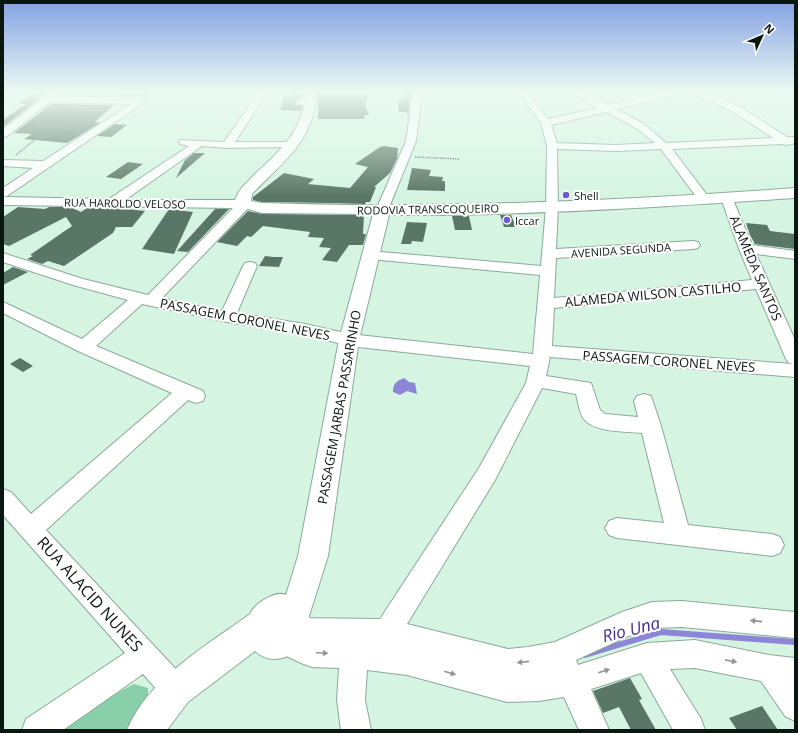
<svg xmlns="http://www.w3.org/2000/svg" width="798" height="733" viewBox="0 0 798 733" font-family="'Open Sans',sans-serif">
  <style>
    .green { fill: #89cfaa }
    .water { fill: #8d85d8 }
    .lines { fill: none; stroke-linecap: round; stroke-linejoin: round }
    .stream { stroke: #8d85d8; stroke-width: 6 }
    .building { fill: #5a7666 }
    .minor-casing { stroke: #8ba998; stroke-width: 2 }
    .major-casing { stroke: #8ba998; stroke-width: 2 }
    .path { stroke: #6d8377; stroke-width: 1.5; stroke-dasharray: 1.5 1; stroke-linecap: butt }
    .minor { fill: #fff; fill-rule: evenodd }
    .major { fill: #fff; fill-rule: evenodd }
    .oneway { fill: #919693 }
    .poi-dot { fill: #6d59d2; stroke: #fff; stroke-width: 1.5 }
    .labels { text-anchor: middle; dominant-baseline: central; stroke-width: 4; stroke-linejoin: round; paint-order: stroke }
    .far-poi-label { font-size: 11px; fill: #0a1610; stroke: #fff; text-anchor: start }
    .far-street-label { font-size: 11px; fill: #0a1610; stroke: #fff }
    .street-label { font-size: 13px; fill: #0a1610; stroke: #fff }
    .near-street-label { font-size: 16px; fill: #0a1610; stroke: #fff }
    .near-water-label { font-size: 17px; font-style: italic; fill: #432f90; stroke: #fff }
  </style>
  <rect width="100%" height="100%" fill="#d5f5e2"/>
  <polygon class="green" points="134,684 148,688 148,696 128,730 56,730 78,714"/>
  <path class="water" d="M404 378 409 382 415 383 417 394 407 391 400 395 393 392C393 384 396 381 404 378Z"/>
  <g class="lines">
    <polyline class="stream" points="585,655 661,632 795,642"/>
  </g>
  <g class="building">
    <polygon points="32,93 47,93 3,127 3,120 26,104 19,104"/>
    <polygon points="120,93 152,93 145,99 141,96 117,96"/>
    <polygon points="291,93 304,93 304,98 300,98 295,102 297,105 303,106 301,111 280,110 284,96 290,96"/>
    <polygon points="318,93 370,94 365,104 369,115 364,115 365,119 318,119"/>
    <polygon points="401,93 411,93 408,116 407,112 399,112 398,99 403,99"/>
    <polygon points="51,104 114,105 95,122 100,123 67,143 24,139 32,134 14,133"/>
    <polygon points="115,124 127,125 111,137 97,136"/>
    <polygon points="384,146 398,148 397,159 390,173 374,187 376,187 370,202 366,202 365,204 333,203 262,202 253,200 253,197 284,173 314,179 308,184 350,188 368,167 355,164 380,147"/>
    <polygon points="194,153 205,153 176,178 185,160"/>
    <polygon points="128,162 143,164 121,179 106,177"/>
    <polygon points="412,168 431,170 429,176 443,177 442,181 445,181 445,191 407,190"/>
    <polygon points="18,207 45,209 49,207 70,207 81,212 87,208 118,208 145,211 132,227 116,227 113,233 64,266 48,261 42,264 27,259 33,256 30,255 72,226 66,217 9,246 3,244 3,217"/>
    <polygon points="169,209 193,212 174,254 142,249"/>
    <polygon points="215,209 229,209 188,252 177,251"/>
    <polygon points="248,211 262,214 364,215 363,234 366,234 363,245 349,245 337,262 322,260 331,248 319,247 324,238 308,237 310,232 263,226 251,237 247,236 237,246 217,242"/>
    <polygon points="500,215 511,215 516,227 504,227"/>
    <polygon points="452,216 469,216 472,230 455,230"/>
    <polygon points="407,222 427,223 423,242 412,241 411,244 401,244"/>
    <polygon points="746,223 767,225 770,231 795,234 795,249 755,244 750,235"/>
    <polygon points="265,256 274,257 283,257 279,267 259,266"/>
    <polygon points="13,267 28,272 3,285 3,273"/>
    <polygon points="20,358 33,366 23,372 10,364"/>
    <polygon points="630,678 642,699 639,700 656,730 631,730 619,707 603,713 593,691"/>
    <polygon points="762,706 778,730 737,730 729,718"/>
  </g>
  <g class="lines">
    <defs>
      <g id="minor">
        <polygon points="50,93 60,93 57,96 141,98 146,101 7,196 3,197 3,188 33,168 3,166 3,160 43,161 131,104 50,102 7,136 3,137 3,129"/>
        <path d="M258 93H267L235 142H291L295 143 296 145 295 147 227 148 202 146 125 200H246L250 201 252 204 162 298 222 311 243 266 245 263 250 262 255 263 257 266 237 313 305 324 349 334 533 354 540 275 370 259 365 258 363 255 365 252 370 251 541 266 546 207 547 146 541 123 519 93H528L548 119 598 108 570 93H581L608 105 660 93H676L675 95 616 109 644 124 666 143 773 138 732 111 691 93C726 93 758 119 787 137H795V143L787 145 782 144 672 149 710 199 708 202H700L661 149 616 151 557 149 558 207 556 249 693 241 698 242 700 245 698 248 693 249 556 258 554 298 752 280 739 249 721 198 723 195H731L752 245 795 251V259L756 254 795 340V377L550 357 546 376 591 383 600 410 605 414 638 417 634 401 637 396 644 394 651 396 661 426 688 525 772 534 780 537 784 545 780 553 772 556 617 538 609 535 605 528 609 521 617 518 664 523 642 433C625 431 593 433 583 418 579 411 578 401 576 394L542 388 495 480 407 624 508 649 528 647 555 642 622 612 652 602 682 601 795 612V638L682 627 652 628 626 637 576 660 578 665 647 643 695 640 769 655 795 658V721L785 716 761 681 695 668 670 669 701 719 705 730H673L641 673 591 689 609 730H579L564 697 539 701 507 702 407 675 367 670 365 700 371 730H341L337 700 339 668 312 667 301 663 276 651 272 641 276 631 281 629 285 622 294 618 380 619 479 468 526 383 530 366 349 346 305 334 227 322 142 304 96 346 203 391 205 396 203 401 196 403 188 400 46 530 186 680 190 690 186 700 176 704 166 700 143 674 63 730H22L26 719 125 653 3 515V489L11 492 31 514 172 393 78 351 3 313V302L82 339 128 300 73 285 3 262V253L83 279 148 295 233 208 3 205V197L109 199 189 146 180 144 179 142 180 140 224 142ZM606 112 636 128 655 143 616 145 557 143 551 125ZM756 289 786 359 789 363 793 364 552 346 554 308Z"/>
        <polygon points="413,93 422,93 416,141 388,210 387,213 377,213 376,210 406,141"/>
        <polygon points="301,99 311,99 316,102 311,105 298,104 296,102"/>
      </g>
      <path id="major" d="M306 93H316C316 139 281 164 252 194L251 201 262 203C309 204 357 206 404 205 535 204 665 198 795 188V198C660 207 524 216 389 215L359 340 328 556 309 616C320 643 279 674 255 651L188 702 167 730H127C148 679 206 646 250 614 254 604 275 590 286 595L298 556 339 340 373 214 262 213 241 207 235 200C239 188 248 182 256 173 282 149 303 130 306 93Z"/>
    </defs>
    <use href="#minor" class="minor-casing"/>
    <use href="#major" class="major-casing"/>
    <g class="path">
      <polyline points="36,126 81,129"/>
      <polyline points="16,155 42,134"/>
      <polyline points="415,157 459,159"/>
    </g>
    <use href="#minor" class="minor"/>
    <use href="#major" class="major"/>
  </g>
  <defs><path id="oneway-solid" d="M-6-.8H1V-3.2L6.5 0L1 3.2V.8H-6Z"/></defs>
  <g class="oneway">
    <use href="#oneway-solid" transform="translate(756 621) rotate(-174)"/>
    <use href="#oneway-solid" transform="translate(322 653) rotate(3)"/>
    <use href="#oneway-solid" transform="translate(731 661) rotate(11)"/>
    <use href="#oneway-solid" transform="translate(523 662) rotate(174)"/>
    <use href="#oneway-solid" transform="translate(604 671) rotate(-18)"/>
    <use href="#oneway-solid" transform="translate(450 673) rotate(16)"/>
  </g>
  <linearGradient id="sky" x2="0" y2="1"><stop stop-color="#83a1e2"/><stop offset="0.47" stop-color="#ecfaf2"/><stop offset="1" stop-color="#ecfaf2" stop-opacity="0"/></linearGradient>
  <rect width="798" height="196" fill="url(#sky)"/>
  <g class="poi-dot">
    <circle cx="566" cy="195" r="4"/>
    <circle cx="507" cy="220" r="4"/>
  </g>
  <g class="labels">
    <g class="far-poi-label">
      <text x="574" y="195">Shell</text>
      <text x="515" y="220">Iccar</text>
    </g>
    <g class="far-street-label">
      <text transform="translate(125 203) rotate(1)">RUA HAROLDO VELOSO</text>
      <text transform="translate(428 209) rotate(-1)">RODOVIA TRANSCOQUEIRO</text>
      <text transform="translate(621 250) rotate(-4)">AVENIDA SEGUNDA</text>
    </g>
    <g class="street-label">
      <text transform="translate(756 268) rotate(67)">ALAMEDA SANTOS</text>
      <text transform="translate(653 294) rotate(-5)">ALAMEDA WILSON CASTILHO</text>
      <text transform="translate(245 319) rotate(11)">PASSAGEM CORONEL NEVES</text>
      <text transform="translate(669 361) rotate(4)">PASSAGEM CORONEL NEVES</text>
      <text transform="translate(339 407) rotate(-80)">PASSAGEM JARBAS PASSARINHO</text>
    </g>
    <g class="near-street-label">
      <text transform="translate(90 594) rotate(48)">RUA ALACID NUNES</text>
    </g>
    <g class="near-water-label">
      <text transform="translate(631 629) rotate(-14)">Rio Una</text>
    </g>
  </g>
  <rect width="798" height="733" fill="none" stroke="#0a1610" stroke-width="8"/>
  <g transform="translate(762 36) rotate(46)" stroke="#ffffff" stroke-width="3" paint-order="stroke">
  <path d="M0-3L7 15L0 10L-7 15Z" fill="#0a1610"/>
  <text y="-6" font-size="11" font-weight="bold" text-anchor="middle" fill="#0a1610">N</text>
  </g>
</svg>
